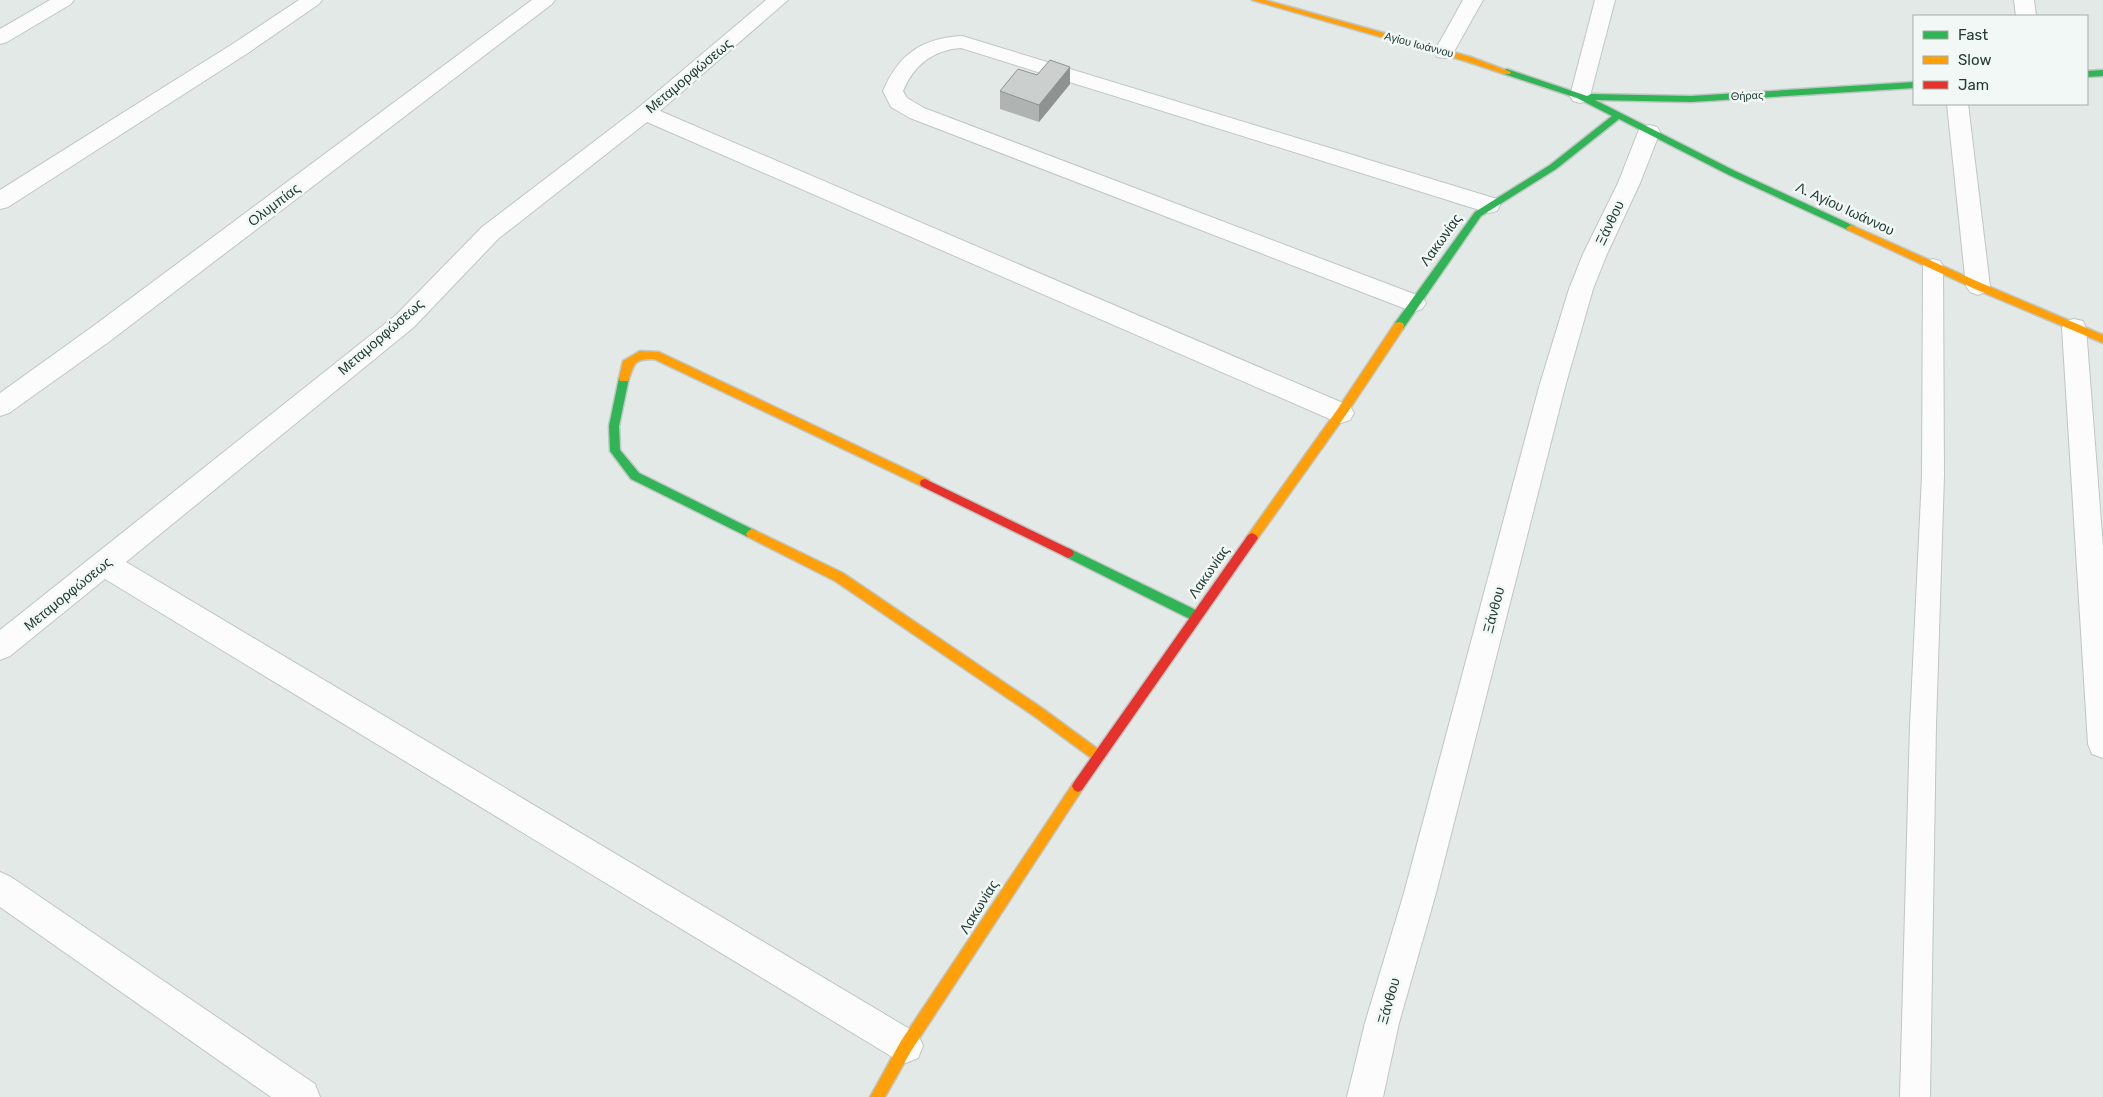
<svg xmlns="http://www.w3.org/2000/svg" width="2103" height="1097" viewBox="0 0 2103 1097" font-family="Rubik,sans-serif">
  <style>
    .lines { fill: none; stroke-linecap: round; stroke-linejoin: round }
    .lane-casing { stroke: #c0c6c3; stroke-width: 2 }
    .street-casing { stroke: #c0c6c3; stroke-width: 2 }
    .fast-casing { stroke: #bfc7c4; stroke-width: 3 }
    .slow-casing { stroke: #bfc7c4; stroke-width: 3 }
    .jam-casing { stroke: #bfc7c4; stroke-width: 3 }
    .lane { fill: #fbfcfb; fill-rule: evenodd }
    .street { fill: #fbfcfb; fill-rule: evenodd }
    .fast { fill: #30b455; fill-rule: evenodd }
    .slow { fill: #ff9f0a; fill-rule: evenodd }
    .jam { fill: #e5322d; fill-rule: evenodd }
    .wall { fill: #afb3b1 }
    .shaded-wall { fill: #8e9290 }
    .building { fill: #cbd0ce; stroke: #8e9290 }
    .labels { text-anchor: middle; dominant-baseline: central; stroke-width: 5; stroke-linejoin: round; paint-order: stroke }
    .far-street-label { font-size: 11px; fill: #223c35; stroke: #f2f8f5 }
    .street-label { font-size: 14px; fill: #223c35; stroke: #f2f8f5 }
  </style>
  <rect width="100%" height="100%" fill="#e3e9e6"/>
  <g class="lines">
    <defs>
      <polygon id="lane" points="1933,259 1940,261 1943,266 1944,476 1936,725 1930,1097 1900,1097 1910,725 1922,476 1923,266 1926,261"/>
      <g id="street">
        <polygon points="50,0 74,0 71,4 7,42 0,44 0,29"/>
        <polygon points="299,0 322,0 319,4 248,53 8,207 0,209 0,190 234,43"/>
        <polygon points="532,0 555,0 552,4 110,341 9,413 0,416 0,393 92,327"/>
        <polygon points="766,0 788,0 660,111 1350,406 1354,413 1350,420 1341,423 1332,420 647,122 498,239 414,327 126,562 918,1034 923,1046 918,1058 906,1063 894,1058 105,579 10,656 0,660 0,630 396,315 482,227 638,108"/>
        <polygon points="1463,0 1483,0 1451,57 1444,58 1437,57 1434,52"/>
        <polygon points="1595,0 1615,0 1590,96 1587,101 1580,103 1573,101 1570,96"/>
        <polygon points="2014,0 2034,0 2036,16 2016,16"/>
        <path d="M962 36 1497 199 1500 205 1497 211 1489 213 961 48C933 50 914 65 903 91L907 98 924 108 1422 297 1426 303 1422 309 1414 312 1406 309 910 118 891 107 883 91C899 54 922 38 962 36Z"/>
        <polygon points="1947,104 1968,104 1990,286 1986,292 1978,295 1970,292 1966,286"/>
        <polygon points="1649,125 1657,127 1660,132 1640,183 1607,254 1593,289 1565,387 1436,893 1399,1023 1383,1097 1347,1097 1365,1023 1404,893 1539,387 1569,289 1583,254 1618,183 1638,132 1641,127"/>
        <polygon points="2074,319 2083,321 2086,328 2103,547 2103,758 2092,754 2088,744 2062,328 2065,321"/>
        <polygon points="0,872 11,877 315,1084 320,1097 271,1097 0,907"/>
      </g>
      <g id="fast">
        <polygon points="1507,69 1587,96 1591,94 1691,96 1914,82 1914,88 1691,102 1595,100 1735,171 1854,226 1856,228 1851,231 1848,230 1729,175 1619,119 1556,169 1481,216 1403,329 1395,329 1394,326 1395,323 1475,212 1550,165 1612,116 1577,98 1504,74 1504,70"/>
        <polygon points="2103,70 2103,76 2087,77 2087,71"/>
        <polygon points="624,374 629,378 619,426 620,450 639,473 756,531 758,534 756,537 748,537 631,479 610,451 609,426 619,378"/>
        <polygon points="1068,548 1200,612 1202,616 1200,620 1196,621 1192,620 1064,556 1062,553 1064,550"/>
      </g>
      <g id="slow">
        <polygon points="1252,0 1265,0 1471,57 1511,72 1510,74 1504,74 1465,61"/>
        <polygon points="1851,225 1981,283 2103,335 2103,343 1975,289 1848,230 1846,228"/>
        <polygon points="1399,322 1403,323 1404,326 1403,329 1345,416 1256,541 1248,541 1246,538 1248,535 1337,410 1395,323"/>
        <path d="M640 351 659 352 929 480 930 483 929 486H921L654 359C632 359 635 364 628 381H620L619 378 623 361Z"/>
        <polygon points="752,529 843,573 1042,708 1102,752 1104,756 1102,760 1098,762 1094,760 1034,716 835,581 748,537 746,534 748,531"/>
        <polygon points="1078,780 1082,782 1084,786 1082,790 911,1051 885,1097 870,1097 901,1041 1074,782"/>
      </g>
      <g id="jam">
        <polygon points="925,479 1072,550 1074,553 1072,556 1068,558 1064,556 921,486 920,483 921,480"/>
        <polygon points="1252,533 1256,535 1258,538 1256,541 1082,790 1078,792 1074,790 1072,786 1074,782 1248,535"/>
      </g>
    </defs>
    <use href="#lane" class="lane-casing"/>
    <use href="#street" class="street-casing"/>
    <use href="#fast" class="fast-casing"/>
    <use href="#slow" class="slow-casing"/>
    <use href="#jam" class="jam-casing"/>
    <use href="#lane" class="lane"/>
    <use href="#street" class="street"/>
    <use href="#fast" class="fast"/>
    <use href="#slow" class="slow"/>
    <use href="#jam" class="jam"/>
  </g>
  <polygon class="wall" points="1070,67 1070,84 1039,122 1000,109 1000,91 1037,75"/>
  <polygon class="shaded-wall" points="1070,67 1070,84 1039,122 1039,105"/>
  <polygon class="building" points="1050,60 1070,67 1039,105 1000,91 1018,69 1037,75"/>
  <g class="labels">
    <g class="far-street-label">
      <text transform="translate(1419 45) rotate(15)">Αγίου Ιωάννου</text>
      <text transform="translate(1747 96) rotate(-3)">Θήρας</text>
    </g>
    <g class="street-label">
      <text transform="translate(689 76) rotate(-40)">Μεταμορφώσεως</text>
      <text transform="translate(274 205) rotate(-37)">Ολυμπίας</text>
      <text transform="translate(1845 209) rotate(25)">Λ. Αγίου Ιωάννου</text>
      <text transform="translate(1610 223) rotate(-64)">Ξάνθου</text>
      <text transform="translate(1441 240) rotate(-54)">Λακωνίας</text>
      <text transform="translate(381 337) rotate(-41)">Μεταμορφώσεως</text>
      <text transform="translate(1209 572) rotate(-55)">Λακωνίας</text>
      <text transform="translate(68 594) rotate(-39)">Μεταμορφώσεως</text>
      <text transform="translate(1494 610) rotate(-75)">Ξάνθου</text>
      <text transform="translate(979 907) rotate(-58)">Λακωνίας</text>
      <text transform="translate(1389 1001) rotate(-74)">Ξάνθου</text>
    </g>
  </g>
  <rect x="1913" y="15" width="175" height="90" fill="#f2f8f5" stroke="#9fada8"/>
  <rect x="1923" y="31" width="25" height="8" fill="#30b455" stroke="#9fada8"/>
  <text x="1958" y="40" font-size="15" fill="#223c35">Fast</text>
  <rect x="1923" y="56" width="25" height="8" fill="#ff9f0a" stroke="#9fada8"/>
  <text x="1958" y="65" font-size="15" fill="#223c35">Slow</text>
  <rect x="1923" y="81" width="25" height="8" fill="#e5322d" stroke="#9fada8"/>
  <text x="1958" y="90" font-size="15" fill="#223c35">Jam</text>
</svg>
